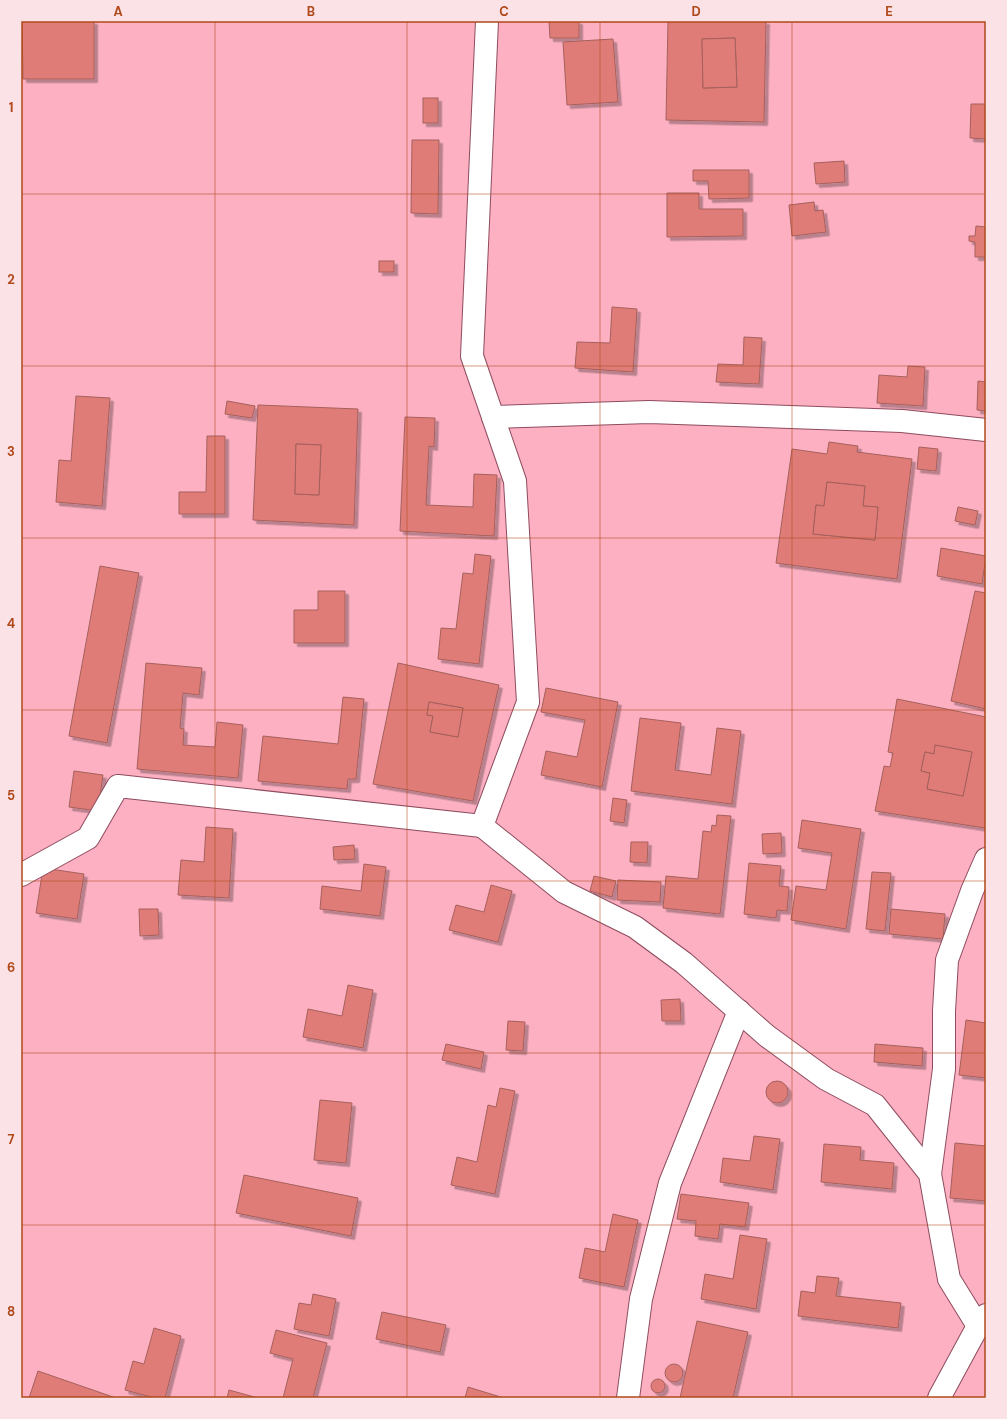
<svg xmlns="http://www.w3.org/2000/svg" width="1007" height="1419" viewBox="0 0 1007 1419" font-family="'DM Sans',sans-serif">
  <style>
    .building { fill: #e07c77; stroke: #a5605c; fill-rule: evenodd; filter: url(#shadow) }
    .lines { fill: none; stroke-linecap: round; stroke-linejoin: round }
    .minor-casing { stroke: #8e4c5e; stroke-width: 24 }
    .minor { stroke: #fff; stroke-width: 22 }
    .grid { fill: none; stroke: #b0491a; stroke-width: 1; stroke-opacity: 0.55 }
    .neatline { fill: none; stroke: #b0491a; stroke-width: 1.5 }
    .grid-label { font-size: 13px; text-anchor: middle; font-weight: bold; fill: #b0491a }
  </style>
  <defs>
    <filter id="shadow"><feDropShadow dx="3.5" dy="3.5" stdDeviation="0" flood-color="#0004"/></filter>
  </defs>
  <rect width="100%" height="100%" fill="#fcb0c2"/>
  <g class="building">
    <polygon points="22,21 94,21 94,79 23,79"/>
    <polygon points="549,21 579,21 579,38 550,38"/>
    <path d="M668 21H766L764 122 666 120ZM735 38 737 87 703 88 702 39Z"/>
    <polygon points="735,38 737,87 703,88 702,39"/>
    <polygon points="613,39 618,102 567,105 563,42"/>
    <rect x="423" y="98" width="15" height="25"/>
    <polygon points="971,104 986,104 986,139 970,138"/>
    <polygon points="412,140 439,140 438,214 411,213"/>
    <polygon points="844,161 845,182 816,184 814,163"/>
    <polygon points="693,170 749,170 749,198 709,199 708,181 693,181"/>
    <polygon points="667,193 699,193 699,209 743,209 743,236 667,237"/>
    <polygon points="814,202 815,211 823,210 826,232 792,236 789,205"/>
    <polygon points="976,226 986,227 986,257 975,257 975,242 969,241 969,236 975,236"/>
    <rect x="379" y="261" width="15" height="11"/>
    <polygon points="612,307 637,309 633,372 575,368 577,342 610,343"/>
    <polygon points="744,337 762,338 759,384 716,382 718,364 743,365"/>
    <polygon points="908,366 925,367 923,406 877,403 879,375 907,377"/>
    <polygon points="978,381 986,382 986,411 977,410"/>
    <polygon points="76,396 110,398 102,506 56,502 59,460 71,461"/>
    <polygon points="227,401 255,406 252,418 225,414"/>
    <path d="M258 405 358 409 354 525 253 520ZM296 444 321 445 319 495 295 494Z"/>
    <polygon points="405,417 435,418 434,447 429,446 426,505 473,507 474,474 497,475 494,536 400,531"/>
    <polygon points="207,436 225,436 225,514 179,514 179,492 206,492"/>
    <path d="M829 442 858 446 857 452 912 459 897 579 776 563 792 449 827 454ZM827 482 865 486 863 506 878 507 875 540 813 534 816 505 824 506Z"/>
    <polygon points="296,444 321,445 319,495 295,494"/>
    <polygon points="919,447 938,449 936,471 917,469"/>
    <polygon points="827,482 865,486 863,506 878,507 875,540 813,534 816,505 824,506"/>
    <polygon points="958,507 978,511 975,525 955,521"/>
    <polygon points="941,548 986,556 982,584 937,576"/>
    <polygon points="475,554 491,556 479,664 438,659 441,628 456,629 463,573 473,574"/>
    <polygon points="100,566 139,573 107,743 69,736"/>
    <polygon points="318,591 345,591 345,643 294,643 294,610 318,610"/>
    <polygon points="975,591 986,593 986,709 951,701"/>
    <polygon points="146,663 202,668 199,695 183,693 180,728 184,729 183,745 215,747 217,722 243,725 238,778 137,769"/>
    <path d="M398 663 499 685 473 801 373 784ZM429 702 463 708 458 737 430 732 433 716 427 715Z"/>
    <polygon points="546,688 618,702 602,787 541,775 546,751 577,757 585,720 541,712"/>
    <polygon points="343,697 364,699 356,779 348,779 347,789 258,781 263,736 338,744"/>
    <path d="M897 699 986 717V823L985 828 875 811 884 766 890 767 893 753 888 752ZM935 745 972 752 963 796 927 789 930 773 921 771 925 752 934 754Z"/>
    <polygon points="429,702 463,708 458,737 430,732 433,716 427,715"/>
    <polygon points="640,718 681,723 675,770 711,775 717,728 741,731 732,804 631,791"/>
    <polygon points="935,745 972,752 963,796 927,789 930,773 921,771 925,752 934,754"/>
    <polygon points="74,771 103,775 98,811 69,807"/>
    <polygon points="613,798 627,800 624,823 610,821"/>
    <polygon points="717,815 731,816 720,914 663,908 666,876 698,879 703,831 711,832 712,825 716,826"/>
    <polygon points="802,820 861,829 846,929 791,920 796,886 826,890 832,853 798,848"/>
    <polygon points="206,827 233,829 229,898 178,895 181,860 204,862"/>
    <polygon points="781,833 782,853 763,854 762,834"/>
    <polygon points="631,842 648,842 647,863 630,862"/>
    <polygon points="354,845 355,859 334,860 333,847"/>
    <polygon points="749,863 781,866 779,886 789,887 787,911 777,910 776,918 744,914"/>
    <polygon points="364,864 386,867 380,916 320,909 322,886 361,891"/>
    <polygon points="43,868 84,874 77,919 36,913"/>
    <polygon points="872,872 891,873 885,931 866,929"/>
    <polygon points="594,876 616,881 612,897 590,891"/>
    <polygon points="618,880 661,882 660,902 617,900"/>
    <polygon points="491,885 512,891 498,942 449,930 456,905 484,912"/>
    <polygon points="139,909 158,909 159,935 140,936"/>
    <polygon points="891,909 945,914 943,939 889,934"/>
    <polygon points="348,985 373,990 363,1048 303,1037 308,1009 342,1016"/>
    <polygon points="680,999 681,1021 662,1021 661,1000"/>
    <polygon points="966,1020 986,1023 986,1078 959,1075"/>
    <polygon points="508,1021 525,1022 523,1051 506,1050"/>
    <polygon points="446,1044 484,1052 481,1069 442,1060"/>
    <polygon points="875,1044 923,1048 922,1066 874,1062"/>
    <circle cx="777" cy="1092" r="11"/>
    <polygon points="500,1088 515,1091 495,1194 451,1185 457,1157 477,1162 488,1105 496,1107"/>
    <polygon points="320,1100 352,1103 346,1163 314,1160"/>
    <polygon points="754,1136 780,1139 773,1190 720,1182 723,1158 750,1161"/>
    <polygon points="955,1143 986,1146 986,1201 950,1198"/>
    <polygon points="824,1144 861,1147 860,1160 894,1163 892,1189 821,1182"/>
    <polygon points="244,1175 358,1198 351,1236 236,1213"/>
    <polygon points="681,1194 749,1203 745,1227 720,1224 718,1239 695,1236 696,1221 677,1219"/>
    <polygon points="613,1214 638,1220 624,1287 579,1278 585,1248 605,1252"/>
    <polygon points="740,1235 767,1239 756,1309 701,1299 705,1274 733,1279"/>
    <polygon points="817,1276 839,1278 836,1296 901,1303 898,1328 798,1316 801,1291 815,1293"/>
    <polygon points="313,1294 336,1299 329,1336 294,1329 299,1303 311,1305"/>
    <polygon points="382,1312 446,1325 440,1352 376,1339"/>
    <polygon points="697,1321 748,1332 733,1398 680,1398"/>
    <polygon points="154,1328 181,1336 165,1398 155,1398 125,1390 133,1361 144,1364"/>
    <polygon points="276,1330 327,1343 313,1398 283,1398 293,1359 270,1353"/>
    <circle cx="674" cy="1373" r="9"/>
    <polygon points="38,1371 116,1398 29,1398"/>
    <circle cx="658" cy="1386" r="7"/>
    <polygon points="468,1387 504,1398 465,1398"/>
    <polygon points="229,1390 258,1398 227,1398"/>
  </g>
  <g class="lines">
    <defs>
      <g id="minor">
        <polyline points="493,417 649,412 902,421 986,430"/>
        <polyline points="482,826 564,892 635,927 684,963 767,1036 826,1079 875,1105 930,1174 949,1279 978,1326"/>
        <polyline points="21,875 88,838 118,786 482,826 528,702 515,481 472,356 487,21"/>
        <polyline points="930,1174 944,1069 944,1011 947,960 972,891 986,859"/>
        <polyline points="628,1398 641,1299 670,1183 739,1011"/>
        <polyline points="939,1398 978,1326 986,1315"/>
      </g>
    </defs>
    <use href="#minor" class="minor-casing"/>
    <use href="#minor" class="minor"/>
  </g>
  <path class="grid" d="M215 21V1398M407 21V1398M600 21V1398M792 21V1398M21 194H986M21 366H986M21 538H986M21 710H986M21 881H986M21 1053H986M21 1225H986"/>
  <rect width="1007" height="1419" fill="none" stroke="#fae2e7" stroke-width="44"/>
  <rect x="22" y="22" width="963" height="1375" class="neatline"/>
  <g class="grid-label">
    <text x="118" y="16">A</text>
    <text x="311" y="16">B</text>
    <text x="504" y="16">C</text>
    <text x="696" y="16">D</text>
    <text x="889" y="16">E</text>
    <text x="11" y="112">1</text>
    <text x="11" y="284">2</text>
    <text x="11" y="456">3</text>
    <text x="11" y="628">4</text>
    <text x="11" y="800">5</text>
    <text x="11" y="972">6</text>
    <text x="11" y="1144">7</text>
    <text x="11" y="1316">8</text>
  </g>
</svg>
